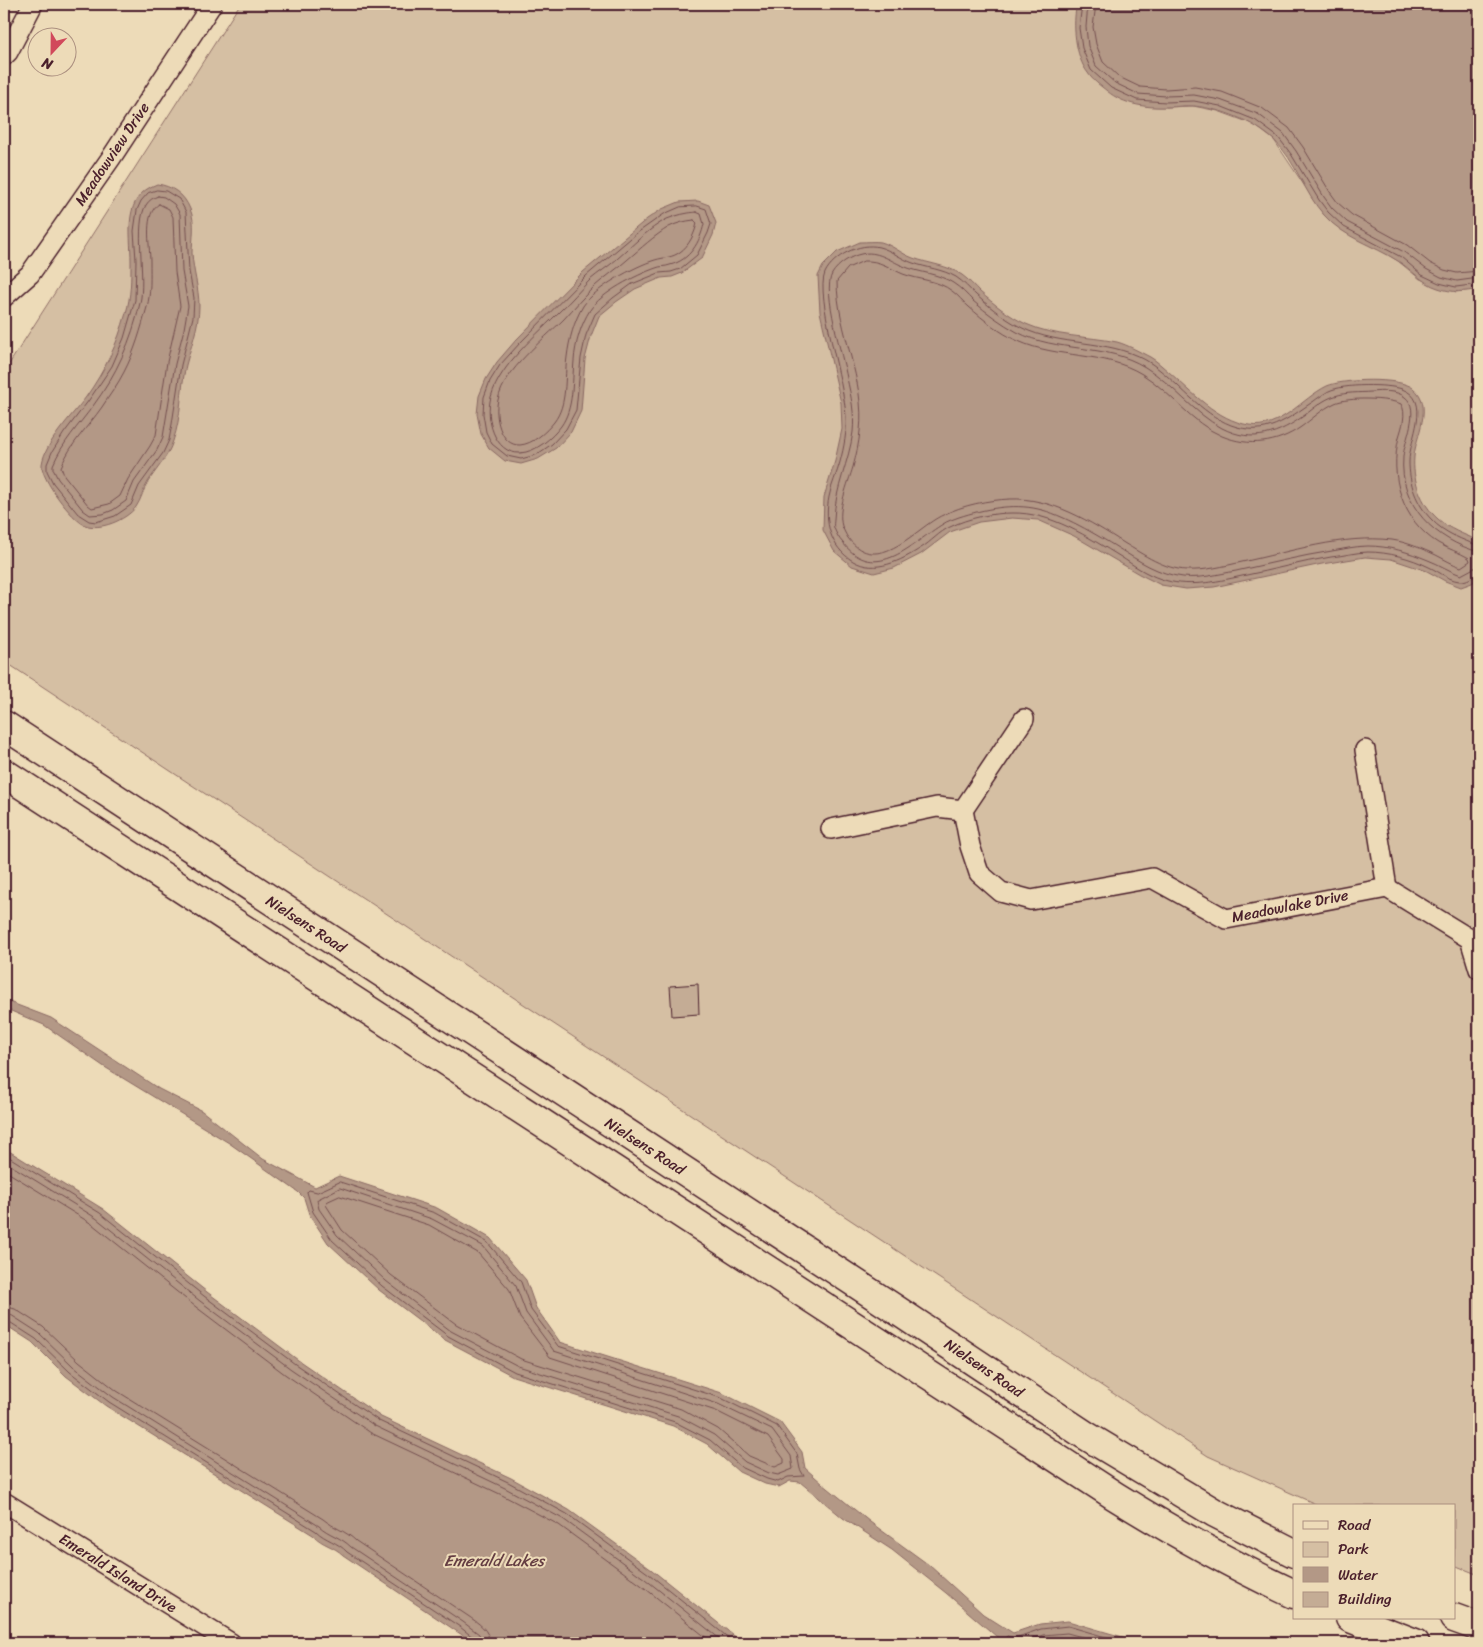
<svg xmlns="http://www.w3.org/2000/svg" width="1483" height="1647" viewBox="0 0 1483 1647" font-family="Sriracha,sans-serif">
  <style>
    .green { fill: #d5bfa3; stroke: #906f67 }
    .water { fill: #b39886; stroke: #896862 }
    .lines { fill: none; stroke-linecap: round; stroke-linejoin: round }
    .shore { stroke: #744f4f; stroke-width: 1 }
    .building { fill: #c4ac95; stroke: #4a1f2b }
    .minor-casing { stroke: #4a1f2b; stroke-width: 22 }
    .primary-casing { stroke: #4a1f2b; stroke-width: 31 }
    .minor { stroke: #eddbb8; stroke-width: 19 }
    .primary { stroke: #eddbb8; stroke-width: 28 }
    .labels { text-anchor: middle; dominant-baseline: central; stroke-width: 4; stroke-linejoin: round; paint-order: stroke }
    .street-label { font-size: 15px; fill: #4a1f2b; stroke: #eddbb8 }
    .water-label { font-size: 16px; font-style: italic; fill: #643d42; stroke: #eddbb8 }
  </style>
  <rect width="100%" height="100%" fill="#eddbb8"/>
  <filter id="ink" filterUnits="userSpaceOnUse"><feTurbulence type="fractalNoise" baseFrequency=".02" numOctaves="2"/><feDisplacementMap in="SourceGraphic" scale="10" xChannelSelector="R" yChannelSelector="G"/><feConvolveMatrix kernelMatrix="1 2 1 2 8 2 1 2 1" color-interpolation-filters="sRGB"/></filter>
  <g filter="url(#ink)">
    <polygon class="green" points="240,4 1079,4 1166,107 1193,106 1218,111 1253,124 1274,140 1324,215 1398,261 1420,279 1456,292 1479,289 1479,1575 1454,1565 1454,1506 1320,1506 1208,1456 4,661 4,372"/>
    <g class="water">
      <path d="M1077 4H1479V289C1465 292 1452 293 1438 288 1422 283 1412 270 1398 261 1373 245 1344 238 1324 215 1304 193 1296 161 1274 140 1253 121 1222 109 1194 106 1186 105 1177 107 1168 107 1147 108 1124 105 1107 91 1101 86 1092 80 1088 73 1075 57 1072 23 1077 4Z"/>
      <path d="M157 184C172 186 184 194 190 209 196 222 192 240 192 253 193 271 199 288 199 306 199 326 191 346 186 365 180 390 182 416 173 441 168 457 157 468 148 482 143 490 141 500 136 507 126 520 100 531 85 525 72 520 40 478 42 464 45 442 73 415 86 397 105 370 117 345 126 313 131 296 131 279 131 261 131 232 122 197 157 184Z"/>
      <polygon points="698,201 709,205 716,223 713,235 702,258 682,273 672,277 661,278 635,289 616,302 599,316 591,336 585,359 581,411 571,432 556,448 538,459 521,464 505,461 489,448 481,434 477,414 479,396 486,379 497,362 516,340 583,272 647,219 662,209 679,202"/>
      <path d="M860 242C867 242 875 241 881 242 892 245 902 254 913 258 930 264 947 265 962 275 969 280 974 286 980 292 994 304 1009 316 1026 324 1055 337 1087 336 1117 342 1128 345 1140 352 1150 357 1157 361 1163 367 1169 372 1192 392 1217 420 1249 425 1280 430 1302 398 1327 386 1343 379 1399 377 1413 388 1435 405 1415 437 1414 457 1412 479 1421 504 1438 519 1449 529 1463 534 1477 540L1479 543V578L1472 583 1461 587 1445 581 1427 571 1391 559 1365 557 1322 564 1214 587 1186 589 1161 585 1139 574 1074 536 1038 520 1012 518 979 522 950 532 921 554 894 568 874 573 852 566 834 551 823 530 824 497 835 461 842 429 841 403 820 312 818 276 823 266 837 252Z"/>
      <polygon points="4,1000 51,1018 159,1089 202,1111 263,1159 315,1187 339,1176 437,1208 490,1238 526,1280 536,1308 560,1342 722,1393 780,1422 802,1452 805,1468 823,1484 870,1522 929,1565 983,1614 1013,1633 1040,1624 1068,1621 1143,1643 1004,1643 946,1593 892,1550 843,1518 800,1482 790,1481 779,1487 765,1484 739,1472 707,1444 673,1426 513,1376 445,1340 379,1290 328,1243 309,1214 304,1198 298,1192 229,1143 103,1066 44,1025 4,1008"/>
      <path d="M4 1148 103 1209 207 1292 298 1360 381 1417 511 1478 569 1510 652 1570 743 1643H474L343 1555C334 1546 322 1545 313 1535L106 1406 66 1376 32 1342 4 1324Z"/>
    </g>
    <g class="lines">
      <g class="shore">
        <polyline points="1082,4 1079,28 1082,48 1091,70 1111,88 1137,100 1166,102 1194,101 1220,106 1255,120 1278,137 1291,154 1319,200 1328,212 1344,227 1401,257 1422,275 1439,283 1456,287 1479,284"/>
        <polyline points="1088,4 1086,27 1088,46 1096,66 1115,83 1138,94 1166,96 1194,95 1220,100 1258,114 1283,133 1296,151 1324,197 1332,208 1347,222 1404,252 1426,269 1441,277 1457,281 1479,278"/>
        <polyline points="1096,4 1093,27 1096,44 1103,62 1119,77 1140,87 1166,89 1195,87 1222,92 1262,108 1289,128 1303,147 1330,192 1338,203 1352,215 1407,245 1430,263 1444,270 1457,273 1479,271"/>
        <polygon points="157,190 166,191 179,199 186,212 189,271 194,298 193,317 181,365 172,424 169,440 163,453 139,486 131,505 115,516 96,522 89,521 78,514 53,483 47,471 47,464 52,452 64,433 89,400 112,366 124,338 135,300 136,260 134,231 137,210 141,201 148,193"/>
        <path d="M158 196 164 197 174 204 180 214 182 271 188 306 184 329 175 364 163 437 157 450 134 482 126 501 113 510 103 514 90 515 83 510 58 479 53 469V465C62 443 79 425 93 406 116 375 132 340 140 303 146 278 134 224 146 205 149 200 153 198 158 196Z"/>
        <path d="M159 204 169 209 173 217 175 272 180 306 167 362 156 435 150 446 128 479 120 496 109 504 92 508 88 505 64 475 61 467C70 444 88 427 102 407 109 396 118 384 124 372 135 351 141 329 147 307 151 293 150 276 150 261 150 245 143 213 159 204Z"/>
        <polygon points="697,206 706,209 711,224 708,233 697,255 680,269 671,272 659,273 632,284 613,298 595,314 586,335 581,358 576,410 566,429 552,444 536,455 521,459 507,456 492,444 486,432 483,414 484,397 490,381 500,365 520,343 586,276 637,233 664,214 680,207"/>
        <path d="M696 212 701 214 704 224C700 242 690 260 670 265 665 267 660 266 656 268 636 275 601 293 590 310 581 324 575 344 574 361 572 382 574 408 561 426 552 438 536 452 520 453 494 454 485 417 491 397 500 364 538 334 561 310 571 301 580 290 590 280 598 273 608 267 617 259 633 245 648 229 667 219 677 215 686 213 696 212Z"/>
        <path d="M694 220 697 223C695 233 689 246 680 252 672 258 665 257 655 260 635 266 595 288 583 306 574 321 569 340 567 357 564 378 568 404 554 422 546 432 533 444 520 445 500 446 494 415 498 400 504 370 543 340 564 319 574 308 584 296 595 286 605 277 617 269 627 260 641 248 654 236 669 227 677 223 685 221 694 220Z"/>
        <path d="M864 261C880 260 889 268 903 274 919 280 938 280 952 291 958 295 963 302 969 307 984 320 1000 333 1018 341 1058 359 1104 351 1142 374 1170 391 1191 423 1222 436 1249 447 1277 444 1301 427 1311 420 1322 409 1335 403 1348 397 1388 398 1401 404 1407 413 1402 427 1399 437 1389 476 1402 521 1438 543 1448 549 1459 552 1469 558L1470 561 1461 567C1452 564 1444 559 1436 555 1423 549 1406 542 1392 540 1344 534 1289 552 1242 562 1224 566 1205 571 1187 570 1164 569 1144 555 1124 543 1091 522 1051 497 1010 499 988 500 963 505 943 515 916 527 878 578 848 538 846 535 843 529 842 526 837 509 848 484 853 467 856 456 859 443 860 431 866 381 837 331 837 281L848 268Z"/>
        <path d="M1479 546C1463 540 1444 533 1432 520 1416 504 1409 483 1409 462 1409 439 1433 400 1402 389 1387 384 1343 384 1329 391 1328 391 1315 400 1314 401 1287 419 1266 438 1231 425 1200 413 1179 383 1152 364 1115 339 1069 347 1029 331 1010 323 992 309 976 295 969 289 964 282 956 277 942 269 927 268 913 263 901 259 891 250 879 247 860 242 833 256 825 273 815 296 845 384 846 417 847 432 844 447 840 462 837 474 831 485 829 497 824 522 830 547 853 561 875 574 901 561 921 548 931 542 939 532 950 527 968 518 992 513 1012 513 1051 512 1088 537 1121 557 1133 565 1146 574 1161 579 1187 588 1215 582 1242 576 1272 570 1301 562 1331 557 1343 556 1356 552 1368 552 1388 552 1411 558 1429 567 1440 572 1451 582 1463 581 1469 580 1474 576 1479 574"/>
        <path d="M1479 552C1435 540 1399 506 1403 457 1404 441 1421 409 1405 397 1397 390 1381 391 1371 392 1359 393 1346 392 1335 396 1324 399 1314 408 1305 415 1279 434 1253 444 1222 428 1193 413 1173 384 1145 367 1106 343 1057 353 1017 332 1001 323 987 313 973 301 967 295 961 288 953 283 938 273 919 273 903 266 889 260 877 250 861 254 851 256 838 264 832 274 822 291 843 357 847 378 851 396 855 414 853 432 849 462 835 488 834 519 834 522 833 525 834 528 836 533 839 539 843 543 876 585 913 542 943 524 947 521 954 519 959 517 984 509 1012 503 1038 509 1062 514 1097 535 1118 548 1139 561 1158 574 1183 577 1200 579 1219 574 1236 571 1268 564 1300 556 1332 551 1344 549 1356 546 1368 546 1388 546 1409 552 1428 560 1439 564 1449 571 1461 575L1474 568H1479"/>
        <polyline points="4,1154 100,1213 204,1296 295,1364 379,1421 508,1482 567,1514 649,1574 735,1643"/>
        <polyline points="4,1161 96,1218 200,1301 291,1369 375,1426 505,1488 563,1519 645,1579 725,1643"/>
        <polyline points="4,1170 92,1224 196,1307 286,1375 371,1433 502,1495 559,1525 641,1585 713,1643"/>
        <polygon points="340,1182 435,1213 487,1242 521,1282 531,1310 558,1346 721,1398 777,1426 797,1454 800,1469 804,1476 788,1477 778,1482 767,1479 741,1467 710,1440 675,1422 515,1372 448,1336 382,1286 332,1240 313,1212 307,1192 309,1190 317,1192"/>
        <polygon points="340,1188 432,1219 483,1246 516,1286 526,1313 554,1351 718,1404 772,1430 791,1456 793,1469 778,1475 769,1473 745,1462 714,1435 678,1416 518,1366 451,1331 386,1281 337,1235 319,1209 317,1200"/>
        <polygon points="340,1196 429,1225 478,1253 509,1289 520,1318 550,1357 716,1411 768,1437 784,1459 784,1463 775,1467 749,1456 718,1429 681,1409 521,1359 456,1324 391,1275 342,1230 326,1205 327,1202"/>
        <path d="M4 1306 15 1309 43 1327 79 1361 117 1391 323 1519C334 1528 346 1531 356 1541L468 1616C478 1623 489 1629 490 1643"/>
        <path d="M4 1314 11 1315 39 1333 74 1367 113 1397 319 1526C329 1535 341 1537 351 1547L463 1622 479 1634 482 1643"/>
        <path d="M4 1320 8 1321 36 1339 70 1372 109 1402 316 1531C325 1540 338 1542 347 1552L460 1627 474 1638 476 1643"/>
        <polyline points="1006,1643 1005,1638 1007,1636 1015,1638 1041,1629 1068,1626 1126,1643"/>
        <polyline points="1019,1643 1043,1635 1067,1633 1105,1643"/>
      </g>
    </g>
    <polygon class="building" points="698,984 699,1014 672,1016 670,986"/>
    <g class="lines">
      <defs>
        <g id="minor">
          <polyline points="4,56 8,52 33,4"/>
          <polyline points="4,297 30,274 111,158 212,4"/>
          <polyline points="1365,750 1387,888"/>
          <polyline points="963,810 970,846 979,873 1001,892 1031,900 1152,878 1226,919 1387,888 1470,939 1479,969"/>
          <polyline points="831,829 937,807 963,810 1024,719"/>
          <polyline points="4,1502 231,1643"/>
        </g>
        <g id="primary">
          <polyline points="4,725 892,1307 1085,1435 1215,1513 1294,1553"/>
          <path d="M4 773 1115 1496C1173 1532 1232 1565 1294 1594"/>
          <polyline points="1350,1618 1415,1643"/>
          <polyline points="1454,1618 1479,1627"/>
        </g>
      </defs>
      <use href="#minor" class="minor-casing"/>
      <use href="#primary" class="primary-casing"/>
      <use href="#minor" class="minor"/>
      <use href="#primary" class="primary"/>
    </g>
  </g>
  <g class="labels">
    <g class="street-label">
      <text transform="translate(112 154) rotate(-56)">Meadowview Drive</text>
      <text transform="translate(1290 906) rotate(-11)">Meadowlake Drive</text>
      <text transform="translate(306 924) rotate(33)">Nielsens Road</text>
      <text transform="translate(645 1146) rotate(33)">Nielsens Road</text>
      <text transform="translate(984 1368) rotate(34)">Nielsens Road</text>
      <text transform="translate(118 1573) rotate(32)">Emerald Island Drive</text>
    </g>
    <g class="water-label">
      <text x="494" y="1560">Emerald Lakes</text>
    </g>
  </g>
  <rect width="1483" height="1647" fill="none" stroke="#eddbb8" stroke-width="20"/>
  <rect x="10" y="10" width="1463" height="1627" fill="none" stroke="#4a1f2b" stroke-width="2" filter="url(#ink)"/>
  <rect x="1293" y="1504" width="162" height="115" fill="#eddbb8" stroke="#ac9080"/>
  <rect x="1303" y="1521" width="25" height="8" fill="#eddbb8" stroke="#ac9080"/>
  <text x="1338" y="1530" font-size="15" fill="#4a1f2b">Road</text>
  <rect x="1303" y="1542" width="25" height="15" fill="#d5bfa3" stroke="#ac9080"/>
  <text x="1338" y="1554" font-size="15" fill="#4a1f2b">Park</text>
  <rect x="1303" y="1567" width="25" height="15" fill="#b39886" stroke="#ac9080"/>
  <text x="1338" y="1580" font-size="15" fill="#4a1f2b">Water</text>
  <rect x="1303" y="1592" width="25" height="15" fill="#c4ac95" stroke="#ac9080"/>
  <text x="1338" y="1604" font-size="15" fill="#4a1f2b">Building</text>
  <g transform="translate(52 52) rotate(202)"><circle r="24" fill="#eddbb8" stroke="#ac9080"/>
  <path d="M0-4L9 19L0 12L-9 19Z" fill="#d1495b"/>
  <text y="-8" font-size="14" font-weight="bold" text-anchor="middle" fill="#4a1f2b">N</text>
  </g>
</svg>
